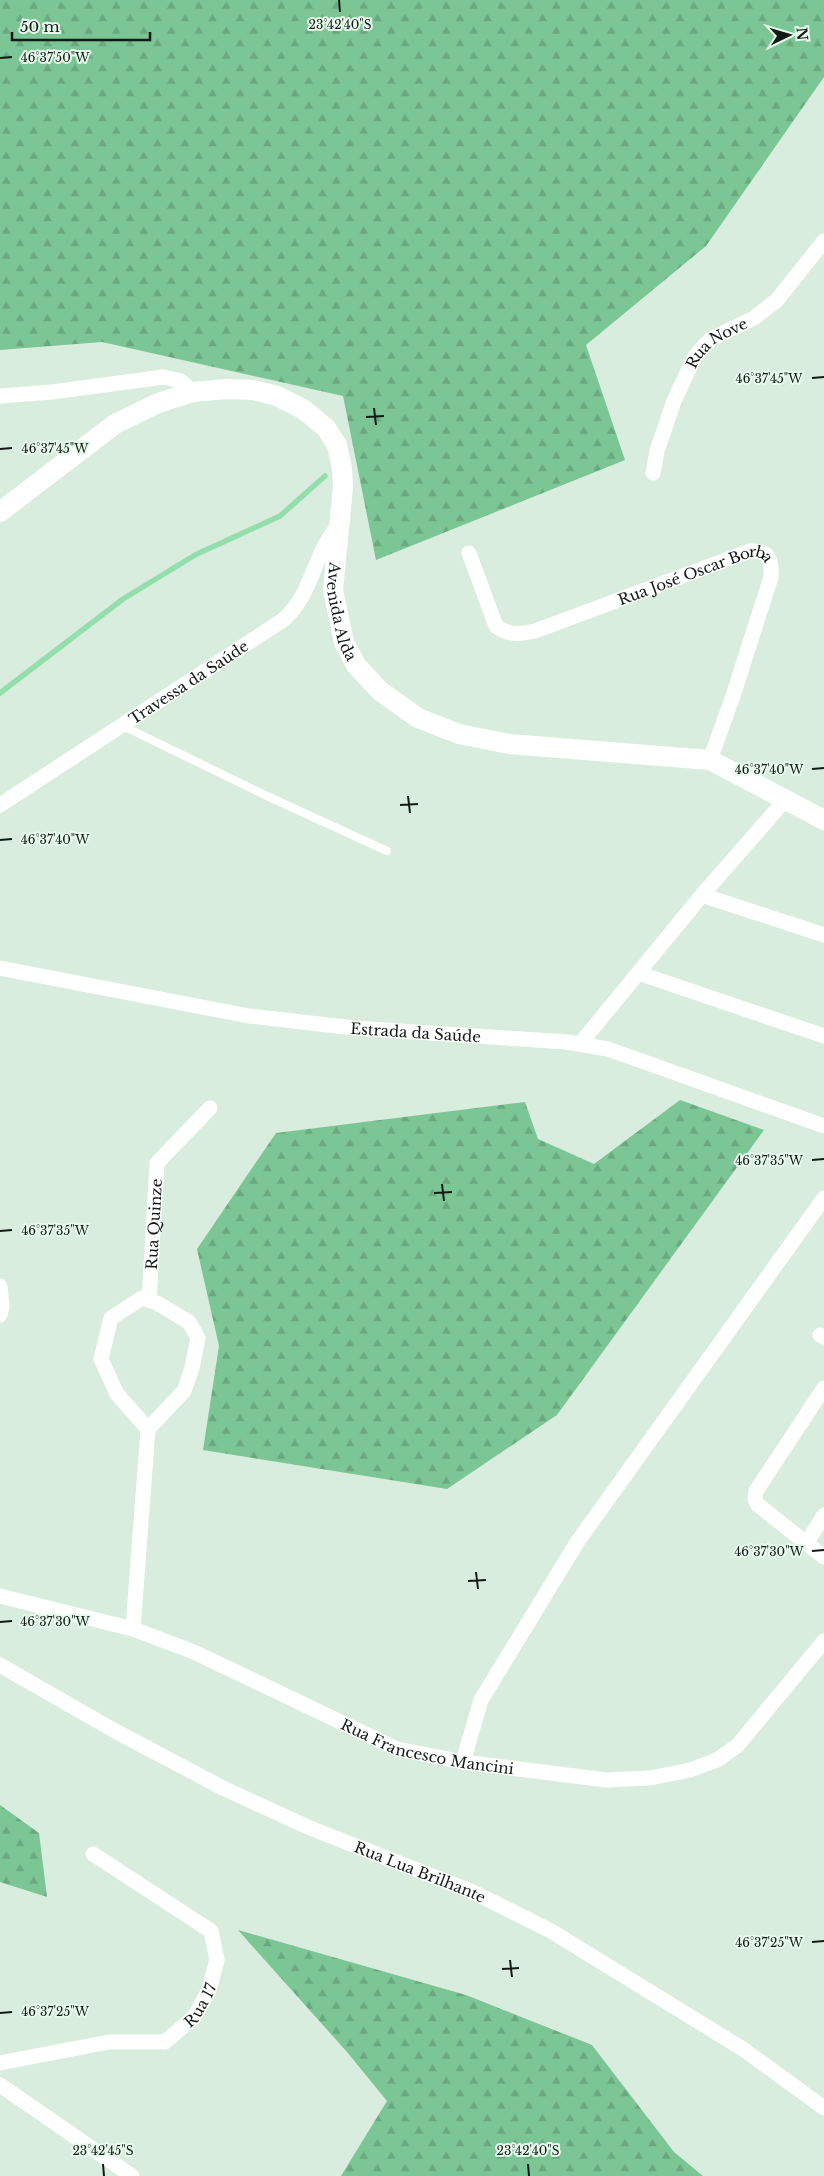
<svg xmlns="http://www.w3.org/2000/svg" width="824" height="2176" viewBox="0 0 824 2176" font-family="'Libre Baskerville',serif">
  <style>
    .forest { fill: url(#forest-firs) }
    .lines { fill: none; stroke-linecap: round; stroke-linejoin: round }
    .stream { stroke: #94dead; stroke-width: 5.5 }
    .lane { stroke: #fff; stroke-width: 8 }
    .street { stroke: #fff; stroke-width: 15 }
    .secondary { stroke: #fff; stroke-width: 20 }
    .ticks { fill: none; stroke: #131a15; stroke-width: 2 }
    .labels { text-anchor: middle; dominant-baseline: central; stroke-width: 4; stroke-linejoin: round; paint-order: stroke }
    .street-label { font-size: 15px; fill: #131a15; stroke: #e6faec }
    .ticks-label { font-size: 12px; text-anchor: middle; fill: #131a15; stroke: #e6faec; stroke-width: 4; stroke-linejoin: round; paint-order: stroke }
  </style>
  <defs>
    <pattern id="forest-firs" width="22" height="20" patternUnits="userSpaceOnUse" patternTransform="scale(1.25)"><rect width="22" height="20" fill="#7cc595"/><path d="M5 1l3.5 6h-7zM16 11l3.5 6h-7z" fill="#6aa980"/></pattern>
  </defs>
  <rect width="100%" height="100%" fill="#d9edde"/>
  <g class="forest">
    <polygon points="0,0 824,0 824,77 706,246 586,345 625,460 376,560 343,396 102,342 0,350"/>
    <polygon points="680,1100 764,1130 557,1415 447,1489 203,1450 219,1346 197,1249 276,1133 525,1102 538,1139 594,1164"/>
    <polygon points="0,1805 39,1833 47,1897 0,1882"/>
    <polygon points="238,1930 466,1995 592,2045 674,2152 703,2176 341,2176 387,2101 347,2052"/>
  </g>
  <g class="lines">
    <polyline class="stream" points="0,693 123,599 195,555 280,516 325,476"/>
    <polyline class="lane" points="121,725 267,796 387,851"/>
    <g class="street">
      <polyline points="0,396 52,392 164,377 181,381 193,392"/>
      <path id="s1" d="M653 473 657 451 674 401 695 356 711 339 754 318 777 300 824 241"/>
      <path id="s2" d="M469 553 496 626C509 636 520 634 535 631L750 551C770 550 772 560 771 577L733 696 710 760"/>
      <path id="s3" d="M0 805 283 620C314 593 312 555 339 525"/>
      <polyline points="702,895 824,935"/>
      <path id="s4" d="M0 968 249 1016 354 1028 567 1042 608 1049 824 1126"/>
      <polyline points="638,973 824,1036"/>
      <polyline points="580,1044 702,895 785,800"/>
      <polyline points="0,1286 2,1306 0,1315"/>
      <path id="s5" d="M149 1300 157 1163 210 1108"/>
      <polyline points="820,1335 824,1337"/>
      <polyline points="824,1388 756,1491 755,1499 758,1505 824,1557"/>
      <polyline points="806,1544 824,1515"/>
      <path id="s6" d="M0 1596 133 1629 194 1652 397 1749 463 1762 606 1780 650 1778 690 1770 717 1760 737 1746 824 1641"/>
      <polyline points="133,1629 148,1429 184,1391 192,1368 198,1338 189,1322 157,1303 142,1298 111,1318 101,1359 117,1394 148,1429"/>
      <path id="s7" d="M0 1665 115 1731 223 1788 310 1828 473 1892 551 1931 743 2049 824 2108"/>
      <polyline points="463,1762 481,1700 578,1541 824,1198"/>
      <path id="s8" d="M0 2063 109 2042H165L194 2017 209 1990 217 1960 211 1931 93 1854"/>
      <polyline points="0,2085 132,2176"/>
    </g>
    <path class="secondary" id="s9" d="M0 512 115 424 158 403 193 392 227 389 253 390 277 396 303 409 326 428 337 445 342 468 343 487 333 590 344 642 356 665 380 691 418 718 459 734 509 744 710 760 824 820"/>
  </g>
  <path class="ticks" d="M339 0 340 12M0 58 12 57M812 378 824 377M374 408 376 425M366 417 384 416M0 449 12 448M812 769 824 768M408 796 410 813M400 805 418 804M0 840 12 839M812 1160 824 1159M442 1184 444 1201M434 1193 452 1192M0 1231 12 1230M812 1551 824 1550M476 1572 478 1589M468 1581 486 1580M0 1622 12 1621M812 1942 824 1941M510 1960 512 1977M502 1969 519 1968M0 2013 12 2012M103 2164 104 2176M528 2164 529 2176"/>
  <g class="labels">
    <g class="street-label">
      <text stroke="none"><textPath href="#s1" startOffset="150">Rua Nove</textPath></text>
      <text stroke="none"><textPath href="#s2" startOffset="290">Rua José Oscar Borba</textPath></text>
      <text stroke="none"><textPath href="#s9" startOffset="562">Avenida Alda</textPath></text>
      <text stroke="none"><textPath href="#s3" startOffset="225">Travessa da Saúde</textPath></text>
      <text stroke="none"><textPath href="#s4" startOffset="421">Estrada da Saúde</textPath></text>
      <text stroke="none"><textPath href="#s5" startOffset="76">Rua Quinze</textPath></text>
      <text stroke="none"><textPath href="#s6" startOffset="456">Rua Francesco Mancini</textPath></text>
      <text stroke="none"><textPath href="#s7" startOffset="469">Rua Lua Brilhante</textPath></text>
      <text stroke="none"><textPath href="#s8" startOffset="219">Rua 17</textPath></text>
    </g>
  </g>
  <g class="ticks-label">
    <text x="340" y="29">23°42'40"S</text>
    <text x="55" y="62">46°37'50"W</text>
    <text x="769" y="383">46°37'45"W</text>
    <text x="55" y="453">46°37'45"W</text>
    <text x="769" y="774">46°37'40"W</text>
    <text x="55" y="844">46°37'40"W</text>
    <text x="769" y="1165">46°37'35"W</text>
    <text x="55" y="1235">46°37'35"W</text>
    <text x="769" y="1556">46°37'30"W</text>
    <text x="55" y="1626">46°37'30"W</text>
    <text x="769" y="1947">46°37'25"W</text>
    <text x="55" y="2016">46°37'25"W</text>
    <text x="103" y="2155">23°42'45"S</text>
    <text x="528" y="2155">23°42'40"S</text>
  </g>
  <g transform="translate(789 35) rotate(85)" stroke="#e6faec" stroke-width="4" paint-order="stroke">
  <path d="M0-4L9 19L0 12L-9 19Z" fill="#131a15"/>
  <text y="-8" font-size="14" font-weight="bold" text-anchor="middle" fill="#131a15">N</text>
  </g>
  <path d="M12 32v8h138v-8" fill="none" stroke="#131a15" stroke-width="2.5"/>
  <text x="20" y="32" font-size="15" fill="#131a15" stroke="#e6faec" stroke-width="4" paint-order="stroke">50 m</text>
</svg>
